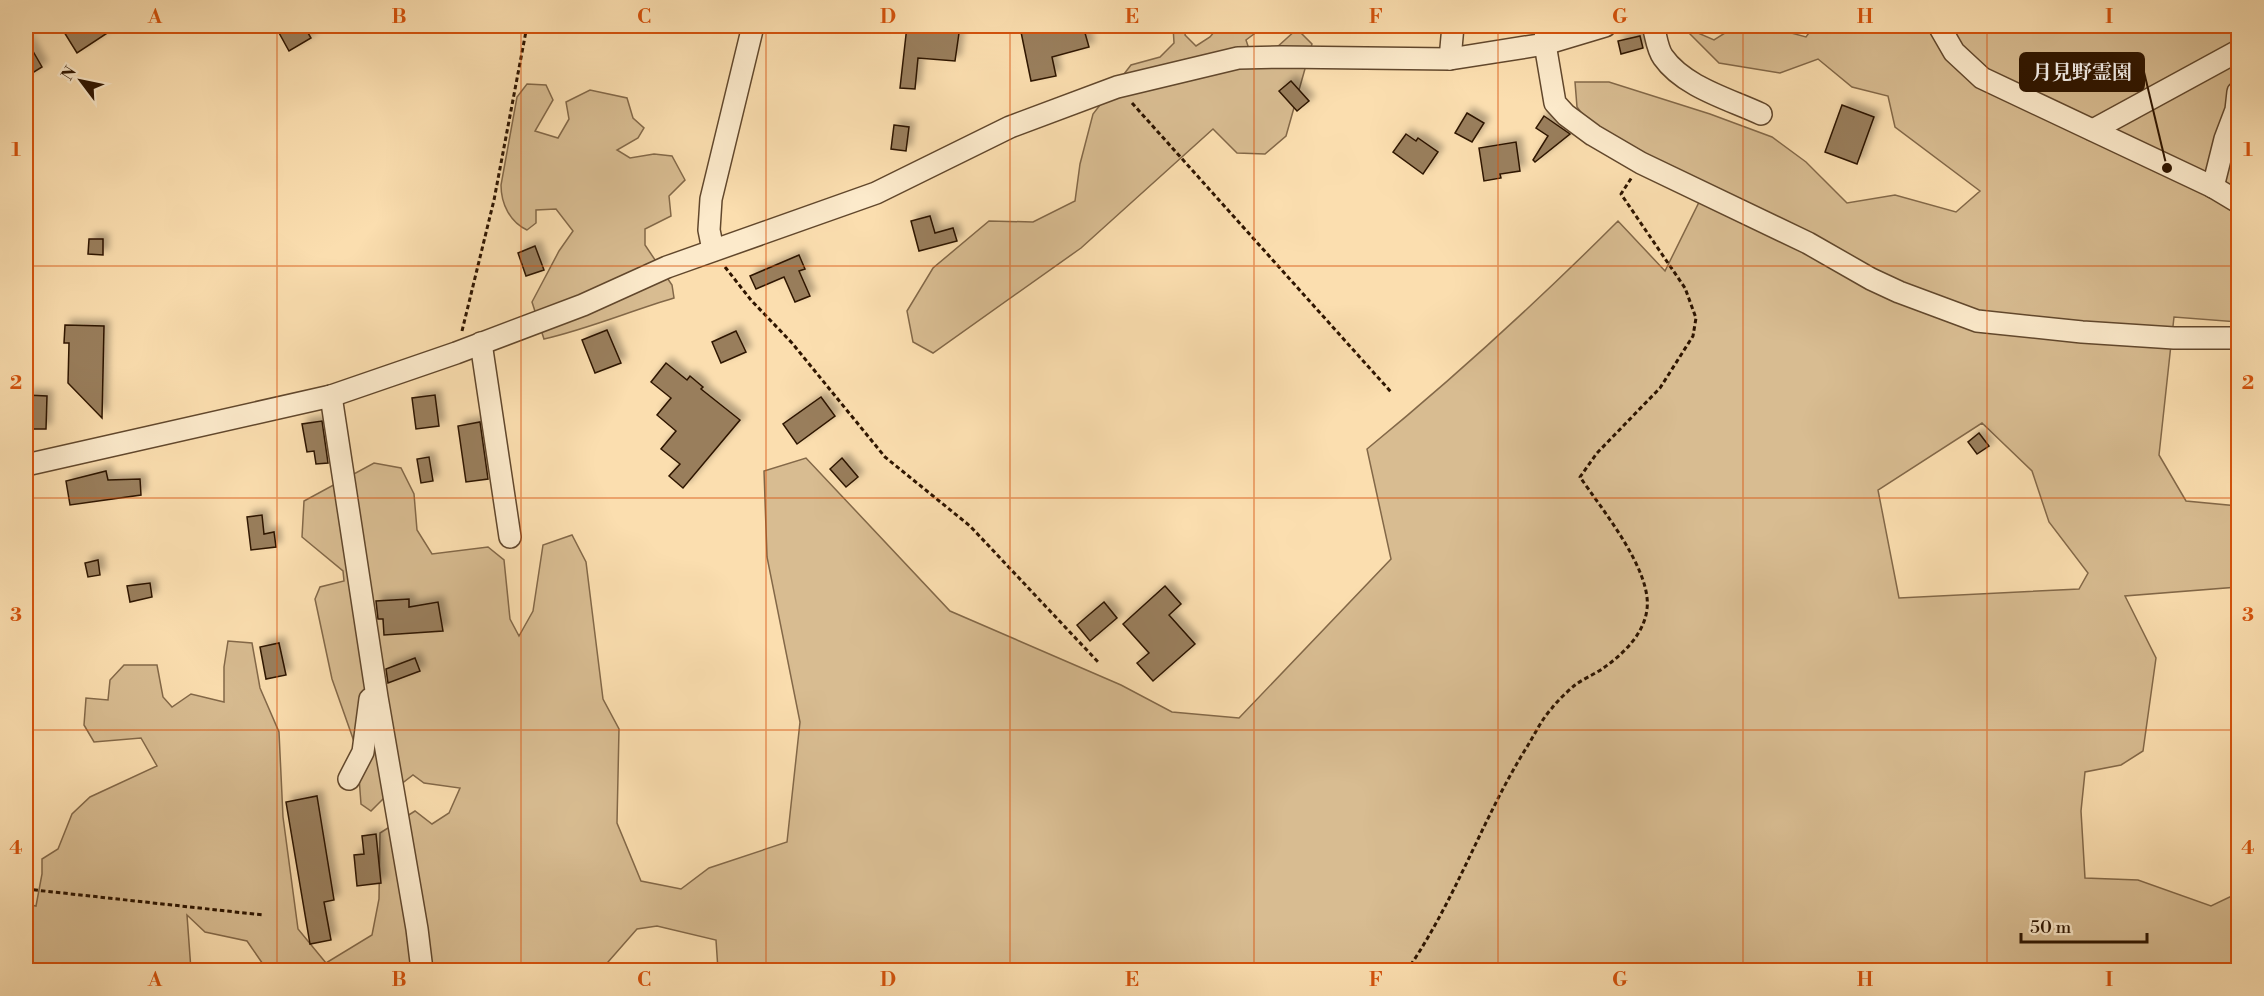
<svg xmlns="http://www.w3.org/2000/svg" width="2264" height="996" viewBox="0 0 2264 996" font-family="'Libre Bodoni','Noto Serif JP',serif">
  <style>
    .green { fill: #d8bc91; stroke: #836848; stroke-width: 1.5; fill-rule: evenodd }
    .building { fill: #997e5b; stroke: #2e1500; stroke-width: 1.5; filter: url(#shadow) }
    .lines { fill: none; stroke-linecap: round; stroke-linejoin: round }
    .minor-casing { stroke: #61472c; stroke-width: 24 }
    .path { stroke: #2e1500; stroke-width: 3; stroke-dasharray: 4.5 3; stroke-linecap: butt }
    .minor { stroke: #fceacb; stroke-width: 21 }
    .grid { fill: none; stroke: #d5520b; stroke-width: 1.5; stroke-opacity: 0.55 }
    .leader { fill: none; stroke: #2e1500; stroke-width: 2 }
    .callout-dot { fill: #2e1500; stroke: #fceacb; stroke-width: 2 }
    .callout { fill: #2e1500; stroke: #2e1500; stroke-width: 2 }
    .callout-label { font-size: 20px; text-anchor: middle; font-weight: bold; fill: #fff }
    .neatline { fill: none; stroke: #d5520b; stroke-width: 2 }
    .grid-label { font-size: 20px; text-anchor: middle; font-weight: bold; fill: #d5520b }
  </style>
  <defs>
    <filter id="shadow"><feDropShadow dx="5.5" dy="-5.5" stdDeviation="3" flood-color="#0004"/></filter>
  </defs>
  <rect width="100%" height="100%" fill="#fbdeaf"/>
  <filter id="stains"><feTurbulence type="fractalNoise" baseFrequency=".00333" numOctaves="4"/><feColorMatrix values="0 0 0 0 .2 0 0 0 0 .09 0 0 0 0 .02 0 0 0 .5 -.17"/></filter>
  <radialGradient id="worn" r=".72"><stop offset=".6" stop-color="#630" stop-opacity="0"/><stop offset="1" stop-color="#630" stop-opacity=".3"/></radialGradient>
  <g class="green">
    <polygon points="1173,26 1187,26 1185,35 1196,46 1210,37 1219,26 1261,26 1262,28 1246,40 1255,67 1297,29 1312,44 1286,136 1265,154 1237,153 1213,129 1081,248 933,353 913,342 907,311 933,268 989,221 1033,222 1075,201 1080,164 1093,114 1131,65 1160,57 1174,43"/>
    <path d="M1682 26 1714 40 1736 26H1765L1806 37 1814 26H2238V322L2174 317 2159 455 2186 501 2238 506V587L2125 596 2156 658 2143 751 2121 765 2085 772 2081 811 2085 878 2138 880 2211 906 2234 895 2236 854 2238 853V970H718L716 940 657 926 637 929 601 970H267L247 941 205 932 187 915 191 970H26V904L36 906 42 874V859L58 849 72 814 90 797 157 766 141 738 94 742 84 725 86 698 108 700 110 680 124 665H157L163 697 172 707 191 694 224 702V667L228 641 252 643 260 688 279 732 283 817 298 929 326 963 372 935 379 899 380 833 415 811 432 824 449 813 460 788 424 783 413 775 387 795 371 811 361 804 357 750 332 679 315 599 320 587 344 581 343 571 302 537 304 501 374 463 401 468 414 494 417 530 432 554 488 547 504 560 510 619 519 636 533 611 543 545 572 535 586 562 603 699 619 729 617 823 641 881 681 889 709 868 787 842 800 722 767 557 764 471 806 458 950 611 1121 685 1172 712 1239 718 1391 559 1367 449C1455 377 1538 301 1618 221L1665 271 1707 186 1592 127 1577 107 1575 82H1609L1710 114 1772 137 1806 162 1847 203 1895 195 1956 212 1980 191 1895 127 1888 96 1852 87 1818 59 1780 73 1719 63ZM1982 423 2032 471 2049 522 2088 573 2079 589 1899 598 1878 490Z"/>
    <path d="M527 84 546 85 553 100 535 131 558 138 569 119 566 102 590 90 627 98 633 118 644 128 638 138 617 150 630 158 654 154 672 156 685 180 669 196 671 216 645 229V245L672 285 674 298C630 311 588 329 544 339L532 302 559 251 573 231 556 209 536 210V223L527 230C510 222 501 204 501 185L517 97Z"/>
  </g>
  <g class="building">
    <polygon points="74,26 118,26 77,53 64,32"/>
    <polygon points="287,26 304,26 311,38 289,51 278,31"/>
    <polygon points="907,26 960,26 955,61 918,58 915,89 900,88"/>
    <polygon points="1046,26 1047,31 1068,26 1083,26 1089,47 1052,57 1056,76 1031,81 1021,32"/>
    <polygon points="1640,36 1643,48 1621,54 1618,41"/>
    <polygon points="26,39 42,67 26,77"/>
    <polygon points="1291,81 1309,101 1297,111 1279,91"/>
    <polygon points="1842,105 1874,117 1857,164 1825,152"/>
    <polygon points="1467,113 1484,123 1472,142 1455,133"/>
    <polygon points="1544,116 1570,134 1535,162 1533,160 1548,136 1536,128"/>
    <polygon points="894,125 909,127 906,151 891,149"/>
    <polygon points="1406,134 1416,141 1418,138 1438,152 1423,174 1393,152"/>
    <polygon points="1516,142 1520,171 1500,174 1501,178 1484,181 1479,148"/>
    <polygon points="930,216 935,233 953,228 957,241 919,251 911,221"/>
    <polygon points="89,239 103,239 103,255 88,254"/>
    <polygon points="535,246 544,270 526,276 518,253"/>
    <polygon points="799,255 805,269 799,271 810,296 795,302 784,277 756,289 750,276"/>
    <polygon points="65,325 104,326 102,418 68,383 69,343 64,343"/>
    <polygon points="607,330 621,363 595,373 582,340"/>
    <polygon points="736,331 746,352 721,363 712,342"/>
    <polygon points="666,363 687,380 690,376 703,387 701,389 740,420 683,488 669,476 680,464 661,449 676,431 657,415 671,398 651,382"/>
    <polygon points="26,395 47,396 46,429 26,429"/>
    <polygon points="435,395 439,426 416,429 412,398"/>
    <polygon points="821,397 835,416 797,444 783,424"/>
    <polygon points="322,421 328,463 316,464 314,451 307,452 302,424"/>
    <polygon points="480,422 488,479 466,482 458,426"/>
    <polygon points="1979,433 1989,446 1977,454 1968,442"/>
    <polygon points="429,457 433,481 421,483 417,459"/>
    <polygon points="842,458 858,477 846,487 830,469"/>
    <polygon points="106,471 108,480 140,479 141,495 70,505 66,481"/>
    <polygon points="262,515 264,534 274,532 276,547 251,550 247,517"/>
    <polygon points="98,560 100,575 88,577 85,563"/>
    <polygon points="150,583 152,597 130,602 127,586"/>
    <polygon points="1165,586 1181,604 1169,615 1195,644 1153,681 1137,663 1149,653 1123,624"/>
    <polygon points="409,599 409,607 438,602 443,631 384,635 383,619 378,619 376,601"/>
    <polygon points="1104,602 1117,618 1090,641 1077,625"/>
    <polygon points="279,643 286,675 266,679 260,647"/>
    <polygon points="415,658 420,671 388,683 386,669"/>
    <polygon points="317,796 334,900 324,902 331,940 310,944 286,802"/>
    <polygon points="376,834 381,883 357,886 354,855 364,854 362,836"/>
  </g>
  <g class="lines">
    <defs>
      <g id="minor">
        <polyline points="1546,26 1545,44 1555,103 1566,115 1593,135 1641,163 1808,243 1871,279 1899,292 1977,321 2082,332 2174,338 2238,338"/>
        <path d="M1653 26C1656 35 1657 49 1663 57 1684 87 1729 99 1761 114"/>
        <polyline points="1939,26 1954,52 1982,78 2213,187 2238,202"/>
        <polyline points="1450,59 1453,26"/>
        <polyline points="2093,130 2238,51"/>
        <polyline points="2213,187 2225,139 2236,110 2238,92"/>
        <polyline points="713,250 709,230 711,199 753,26"/>
        <polyline points="481,343 510,537"/>
        <polyline points="331,396 377,697 417,929 422,970"/>
        <polyline points="26,465 331,396 456,353 583,305 667,267 876,193 1010,127 1117,87 1238,58 1281,57 1450,59 1545,44 1605,26"/>
        <polyline points="349,779 363,752 370,699"/>
      </g>
    </defs>
    <use href="#minor" class="minor-casing"/>
    <g class="path">
      <polyline points="1132,103 1391,392"/>
      <polyline points="725,267 751,300 792,343 885,457 970,526 1099,663"/>
      <polyline points="462,331 494,200 527,26"/>
      <polyline points="26,889 263,915"/>
      <path d="M1405 970 1410 966C1456 898 1482 820 1525 750 1534 736 1541 720 1552 708 1558 700 1567 692 1575 685 1583 679 1593 675 1602 669 1622 655 1644 635 1647 609 1652 570 1601 508 1580 477L1597 453 1660 388 1693 336 1696 318 1685 288 1621 194 1632 177"/>
      <polyline points="2191,970 2238,968"/>
    </g>
    <use href="#minor" class="minor"/>
  </g>
  <path class="grid" d="M277 26V970M521 26V970M766 26V970M1010 26V970M1254 26V970M1498 26V970M1743 26V970M1987 26V970M26 266H2238M26 498H2238M26 730H2238"/>
  <path class="leader" d="M2167 168L2144 72"/>
  <circle class="callout-dot" cx="2167" cy="168" r="6"/>
  <rect class="callout" x="2020" y="53" width="124" height="38" rx="6"/>
  <g class="callout-label">
    <text x="2082" y="79">月見野霊園</text>
  </g>
  <rect width="2264" height="996" fill="none" stroke="#fbdeaf" stroke-width="66"/>
  <g transform="translate(81 81) rotate(302)" stroke="#fceacb" stroke-width="4.5" paint-order="stroke">
  <path d="M0-4.5L10 22L0 15L-10 22Z" fill="#2e1500"/>
  <text y="-9" font-size="16" font-weight="bold" text-anchor="middle" fill="#2e1500">N</text>
  </g>
  <path d="M2021 933v9h126v-9" fill="none" stroke="#2e1500" stroke-width="3"/>
  <text x="2030" y="933" font-size="18" fill="#2e1500" stroke="#fceacb" stroke-width="4.5" paint-order="stroke">50 m</text>
  <rect x="33" y="33" width="2198" height="930" class="neatline"/>
  <g class="grid-label">
    <text x="155" y="23">A</text>
    <text x="399" y="23">B</text>
    <text x="644" y="23">C</text>
    <text x="888" y="23">D</text>
    <text x="1132" y="23">E</text>
    <text x="1376" y="23">F</text>
    <text x="1620" y="23">G</text>
    <text x="1865" y="23">H</text>
    <text x="2109" y="23">I</text>
    <text x="16" y="156">1</text>
    <text x="2248" y="156">1</text>
    <text x="16" y="389">2</text>
    <text x="2248" y="389">2</text>
    <text x="16" y="621">3</text>
    <text x="2248" y="621">3</text>
    <text x="16" y="854">4</text>
    <text x="2248" y="854">4</text>
    <text x="155" y="986">A</text>
    <text x="399" y="986">B</text>
    <text x="644" y="986">C</text>
    <text x="888" y="986">D</text>
    <text x="1132" y="986">E</text>
    <text x="1376" y="986">F</text>
    <text x="1620" y="986">G</text>
    <text x="1865" y="986">H</text>
    <text x="2109" y="986">I</text>
  </g>
  <rect width="100%" height="100%" filter="url(#stains)"/>
  <rect width="100%" height="100%" fill="url(#worn)"/>
</svg>
